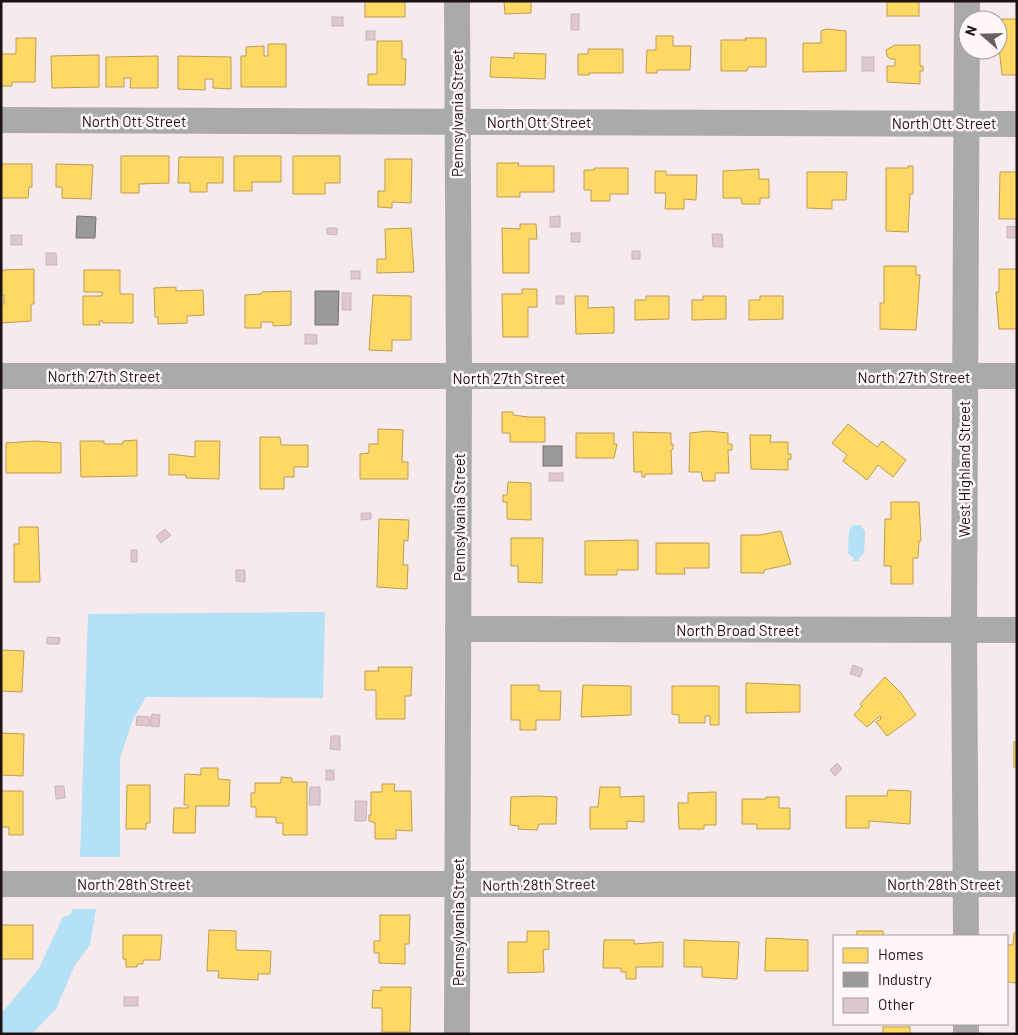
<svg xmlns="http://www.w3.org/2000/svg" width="1018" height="1035" viewBox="0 0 1018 1035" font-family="Barlow,sans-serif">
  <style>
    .water { fill: #b4e1f6 }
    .homes { fill: #ffd966; stroke: #bc9d4e }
    .industry { fill: #999; stroke: #747071 }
    .building { fill: #dec8ce; stroke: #c4b7ba }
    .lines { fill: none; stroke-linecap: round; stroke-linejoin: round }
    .minor { stroke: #aaa9ac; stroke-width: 26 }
    .labels { text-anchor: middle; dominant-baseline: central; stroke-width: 5; stroke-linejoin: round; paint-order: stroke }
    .street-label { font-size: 15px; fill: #1f1215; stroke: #fff7f8 }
  </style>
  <rect width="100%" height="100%" fill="#f7eaed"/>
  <g class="water">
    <polygon points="853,525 860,525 865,531 864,553 859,558 859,561 853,561 854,558 848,553 849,530"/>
    <polygon points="325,612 323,698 146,697 133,719 120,758 120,857 80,857 88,614"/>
    <polygon points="73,909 96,909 90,945 75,965 56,1009 32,1034 1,1034 1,1014 39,968 63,917 70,915"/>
  </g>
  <g class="homes">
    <rect x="365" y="1" width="40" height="16"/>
    <polygon points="504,1 531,1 531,13 505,14"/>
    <rect x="887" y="1" width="32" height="15"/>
    <polygon points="1002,19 1017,19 1017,75 1002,75 998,38 1003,38"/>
    <polygon points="826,29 846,31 846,71 803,72 803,43 821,43 821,31"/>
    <polygon points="656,36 673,36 673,46 691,46 690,70 657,70 657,73 646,73 647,50 656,50"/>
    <polygon points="16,38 36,38 35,82 12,82 12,86 1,86 1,46 2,54 16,54"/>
    <polygon points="745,38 766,38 766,67 748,67 747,71 721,71 721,40 746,40"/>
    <polygon points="377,41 402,41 402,59 406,59 405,85 368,85 368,74 377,74"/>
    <polygon points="268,44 286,44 286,87 241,87 241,56 246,56 246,47 264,46 264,56 268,56"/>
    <polygon points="895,45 920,45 920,66 923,66 923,71 920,71 920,84 887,82 887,66 895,66 895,59 890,59 887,56 886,50"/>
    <polygon points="588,49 623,49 623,73 589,73 589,75 578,75 578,54 588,54"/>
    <polygon points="514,53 546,54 545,79 490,77 491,57 514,58"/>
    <polygon points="99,55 99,87 52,88 51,56"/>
    <polygon points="158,56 158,88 130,88 131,78 124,78 124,87 106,87 106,57"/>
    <polygon points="178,56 231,57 231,89 213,88 213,79 205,79 205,90 178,89"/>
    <polygon points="121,156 169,156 169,183 139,184 139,193 121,193"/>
    <polygon points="234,156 281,156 281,182 252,182 252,191 234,191"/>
    <polygon points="293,156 340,156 340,183 325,183 325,194 293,194"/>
    <polygon points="179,157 223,157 223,183 207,183 207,192 190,192 190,183 178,183"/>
    <polygon points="385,159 412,159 411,203 392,202 392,208 378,207 378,191 385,191"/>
    <polygon points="497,163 519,163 518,166 554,166 554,192 520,192 520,197 497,197"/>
    <polygon points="1,164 32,164 32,187 29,187 28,198 1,198"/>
    <polygon points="56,164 93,165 91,199 62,198 62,187 56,187"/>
    <polygon points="908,166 913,166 913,194 910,194 908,232 886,231 886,168 908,168"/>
    <polygon points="594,168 628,168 628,194 610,194 610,201 591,201 591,190 584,190 584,170 594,170"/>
    <polygon points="759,169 759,179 769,179 769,198 760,198 760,204 742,204 741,198 723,198 723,171"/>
    <polygon points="655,171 666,171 666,175 697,175 696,200 684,199 684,209 665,209 666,193 655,193"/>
    <polygon points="807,172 847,172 846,200 832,200 832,209 807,208"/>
    <polygon points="1000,172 1017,172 1017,219 999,219"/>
    <polygon points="520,224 536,224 537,239 529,239 529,273 503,273 502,228 520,229"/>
    <polygon points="411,228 414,272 377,273 377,259 386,259 385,229"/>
    <polygon points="884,266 916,266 916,275 920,275 916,330 880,329 880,303 884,303"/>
    <polygon points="34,269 34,304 31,304 31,321 1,323 1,304 4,304 4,295 1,295 2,270"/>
    <polygon points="999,269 1017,269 1017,329 999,329 996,292 999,292"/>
    <polygon points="84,270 120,270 120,294 133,294 133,323 103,323 103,321 99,321 100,325 83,325 83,296 102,296 102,292 84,292"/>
    <polygon points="176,287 176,291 203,290 204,315 187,316 187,323 158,324 158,317 155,317 154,288"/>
    <polygon points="522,289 537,289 537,307 528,307 528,337 503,337 502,294 522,294"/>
    <polygon points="291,291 291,325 273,326 273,322 261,322 261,328 245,328 245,295 261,294 262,292"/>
    <polygon points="373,295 411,296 411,340 392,340 392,351 369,350"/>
    <polygon points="575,296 588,296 588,308 614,307 614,333 576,334"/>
    <polygon points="646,296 669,296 669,319 635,320 635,300 646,300"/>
    <polygon points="703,296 726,296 726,319 692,320 692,300 703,300"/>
    <polygon points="760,296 783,296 783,319 749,320 749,300 760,300"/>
    <polygon points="502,412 513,412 513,415 528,417 545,417 545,442 510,442 510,433 502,433"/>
    <polygon points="848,424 877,447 882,441 906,460 893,477 878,465 867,480 843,461 847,455 832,443"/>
    <polygon points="378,429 403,430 402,462 408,462 408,479 360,479 360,454 369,453 369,444 378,444"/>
    <polygon points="708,431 728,433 728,444 732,444 732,450 728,450 729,473 715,473 715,481 703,481 701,472 689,472 690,433"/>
    <polygon points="633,432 671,433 671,444 673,444 673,449 671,450 672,474 645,474 645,477 642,477 642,472 634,472"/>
    <polygon points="576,433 614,433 614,444 617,444 614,458 576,458"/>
    <polygon points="750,435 771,435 770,442 788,442 788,454 791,454 791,459 788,459 788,470 751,469"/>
    <polygon points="260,437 280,437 281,445 308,445 308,467 294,467 294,477 284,477 284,489 260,489"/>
    <polygon points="137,440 137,476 81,477 80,441 104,441 104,444 123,444 123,441"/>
    <polygon points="35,441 61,443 61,473 6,473 6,443"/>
    <polygon points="195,441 220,441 219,479 186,478 186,475 169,475 169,454 195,457"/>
    <polygon points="508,482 531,483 531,520 507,519 507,502 503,502 503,495 507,495"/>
    <polygon points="891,502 919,502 921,541 919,541 918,558 913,558 913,584 891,584 891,566 884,566 885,519 891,519"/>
    <polygon points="379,519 409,520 408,541 404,540 403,565 408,565 407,589 377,587"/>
    <polygon points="19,527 38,527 40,582 14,582 14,544 19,544"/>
    <polygon points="781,531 791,564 764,570 764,573 741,573 741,535 760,535"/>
    <polygon points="511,538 543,538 542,583 518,582 518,566 511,566"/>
    <polygon points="638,540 638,570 617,570 617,575 585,575 585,541"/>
    <polygon points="656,543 709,543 709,568 684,568 685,574 656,574"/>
    <polygon points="1,650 24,651 22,692 1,691"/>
    <polygon points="378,667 412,667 411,696 405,696 405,719 376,719 376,690 365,690 365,671 379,671"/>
    <polygon points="885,677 901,693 916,715 887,736 876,722 881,719 880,716 867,727 854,715 862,706 860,704"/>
    <polygon points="746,683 800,685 800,712 746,713"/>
    <polygon points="511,685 539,685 539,691 561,691 560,720 536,720 536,730 520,730 520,720 511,720"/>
    <polygon points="583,685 631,686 631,715 581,717"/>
    <polygon points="672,686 719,686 719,725 710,725 710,716 705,716 705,723 679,723 679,715 672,714"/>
    <polygon points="1,733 24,734 23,776 1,775"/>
    <rect x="1014" y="742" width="3" height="25"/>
    <polygon points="201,768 218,768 218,779 230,780 229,806 196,806 195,833 173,833 174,808 188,808 188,805 184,805 185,774 201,775"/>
    <polygon points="281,777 292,778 292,782 307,782 307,835 283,835 283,823 276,823 276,817 256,817 256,807 251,807 251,793 255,793 255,783 281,783"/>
    <polygon points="382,784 395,784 394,791 411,791 412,831 396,830 396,839 375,839 375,823 369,821 369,815 371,815 371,792 382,792"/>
    <polygon points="127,785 150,785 150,823 146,823 146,829 126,829"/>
    <polygon points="600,787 620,787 620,797 644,796 644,822 627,821 627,829 590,829 590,807 598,807"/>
    <polygon points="888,790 911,791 910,824 869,821 869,828 846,828 846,796 887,796"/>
    <polygon points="1,791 23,791 23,835 9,835 9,827 1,827"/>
    <polygon points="716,792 716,825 704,825 704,829 679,829 678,803 688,803 688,793"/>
    <polygon points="537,796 557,797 556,824 539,824 537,830 518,829 519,826 510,825 511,797"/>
    <polygon points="766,797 779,797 779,808 790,808 790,829 757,829 757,824 742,824 742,799 766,799"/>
    <polygon points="380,915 410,915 409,944 405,944 405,964 379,963 379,953 374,953 374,941 380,941"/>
    <rect x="1" y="925" width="32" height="34"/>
    <polygon points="209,930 236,931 236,950 271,951 270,974 258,974 258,980 218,978 219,971 207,971"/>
    <polygon points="527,931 549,931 549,949 543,950 544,972 508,973 508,942 527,942"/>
    <rect x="857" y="931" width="26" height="5"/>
    <polygon points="1014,933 1017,933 1017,983 1007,982 1007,945 1013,945"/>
    <polygon points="123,935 162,935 160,960 143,960 143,964 137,964 137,967 126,967 126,959 123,959"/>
    <polygon points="766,938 808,940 808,971 765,971"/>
    <polygon points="604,940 634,940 634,944 663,942 663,967 636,967 636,979 626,979 626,972 621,972 621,968 603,968"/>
    <polygon points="684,940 739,942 737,979 702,977 702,967 684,967"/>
    <polygon points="381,987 411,987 410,1032 382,1032 382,1008 372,1008 373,990 381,991"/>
    <rect x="883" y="1027" width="27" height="7"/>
  </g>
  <g class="industry">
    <polygon points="77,216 96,217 95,238 76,238"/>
    <polygon points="315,291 339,291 338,325 315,325"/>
    <rect x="543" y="446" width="19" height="20"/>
  </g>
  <g class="building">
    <rect x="571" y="14" width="8" height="16"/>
    <rect x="332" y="17" width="11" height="9"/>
    <rect x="366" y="31" width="9" height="9"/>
    <rect x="862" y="57" width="12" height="14"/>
    <polygon points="560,216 560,227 550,227 550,217"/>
    <polygon points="1007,226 1017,227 1017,238 1007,238"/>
    <polygon points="327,228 337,228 337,235 327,234"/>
    <rect x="571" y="233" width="9" height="9"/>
    <polygon points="712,234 722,234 723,247 713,247"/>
    <rect x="11" y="235" width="11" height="10"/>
    <rect x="632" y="251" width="8" height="8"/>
    <polygon points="46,253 56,253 57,265 46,265"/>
    <rect x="351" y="271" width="9" height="8"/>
    <rect x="342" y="293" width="9" height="17"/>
    <rect x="556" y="296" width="8" height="8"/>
    <polygon points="305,334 317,335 317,344 305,344"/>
    <rect x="549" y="473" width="14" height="8"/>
    <polygon points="361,513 371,513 371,519 361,520"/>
    <polygon points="165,529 171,535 161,543 156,536"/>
    <rect x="131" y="550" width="6" height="12"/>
    <polygon points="236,570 245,570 245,582 236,581"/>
    <polygon points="47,637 60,638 59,644 47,644"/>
    <polygon points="853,665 863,669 860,677 850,674"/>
    <polygon points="152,714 160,715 159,727 150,726"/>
    <polygon points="137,716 150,717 149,726 136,725"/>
    <polygon points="331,736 340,736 340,750 330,749"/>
    <polygon points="837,763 842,769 835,776 830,770"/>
    <rect x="326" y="770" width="8" height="10"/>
    <polygon points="55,786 64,786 65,798 56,799"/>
    <polygon points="310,787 320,787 320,805 309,805"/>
    <polygon points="355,801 367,801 366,821 355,821"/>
    <rect x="124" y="997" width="14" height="9"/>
  </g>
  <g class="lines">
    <g class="minor">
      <polyline points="457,1 459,378 457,1034"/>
      <polyline points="1,120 1017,124"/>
      <polyline points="1,376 1017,376"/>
      <polyline points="458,629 1017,630"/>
      <polyline points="1,884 1017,884"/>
      <polyline points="966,936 964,630 967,1"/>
      <polyline points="966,1024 966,1034"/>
    </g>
  </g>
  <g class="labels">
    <g class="street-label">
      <text transform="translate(457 113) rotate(-90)">Pennsylvania Street</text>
      <text x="134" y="121">North Ott Street</text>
      <text x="539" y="122">North Ott Street</text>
      <text x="944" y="123">North Ott Street</text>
      <text x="104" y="376">North 27th Street</text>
      <text x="914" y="377">North 27th Street</text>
      <text x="509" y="378">North 27th Street</text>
      <text transform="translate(964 469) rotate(-90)">West Highland Street</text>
      <text transform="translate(459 517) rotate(-90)">Pennsylvania Street</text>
      <text x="738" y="630">North Broad Street</text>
      <text x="134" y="884">North 28th Street</text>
      <text transform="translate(539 884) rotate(-1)">North 28th Street</text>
      <text x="944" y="884">North 28th Street</text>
      <text transform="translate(458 922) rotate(-90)">Pennsylvania Street</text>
    </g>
  </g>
  <rect width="1018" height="1035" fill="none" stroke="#1f1215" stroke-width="5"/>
  <rect x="833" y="935" width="175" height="90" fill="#fff7f8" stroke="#a59b9d"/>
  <rect x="843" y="948" width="25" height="15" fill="#ffd966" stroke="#a59b9d"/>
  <text x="878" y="960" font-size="15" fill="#1f1215">Homes</text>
  <rect x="843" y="972" width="25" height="15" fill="#999999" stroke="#a59b9d"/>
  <text x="878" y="985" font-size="15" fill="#1f1215">Industry</text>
  <rect x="843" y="998" width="25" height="15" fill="#dec8ce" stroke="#a59b9d"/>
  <text x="878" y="1010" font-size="15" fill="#1f1215">Other</text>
  <g transform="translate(983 35) rotate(290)"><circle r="24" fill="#fff7f8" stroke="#a59b9d"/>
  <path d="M0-4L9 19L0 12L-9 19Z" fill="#6b5e61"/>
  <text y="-8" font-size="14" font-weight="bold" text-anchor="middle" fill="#1f1215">N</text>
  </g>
</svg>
